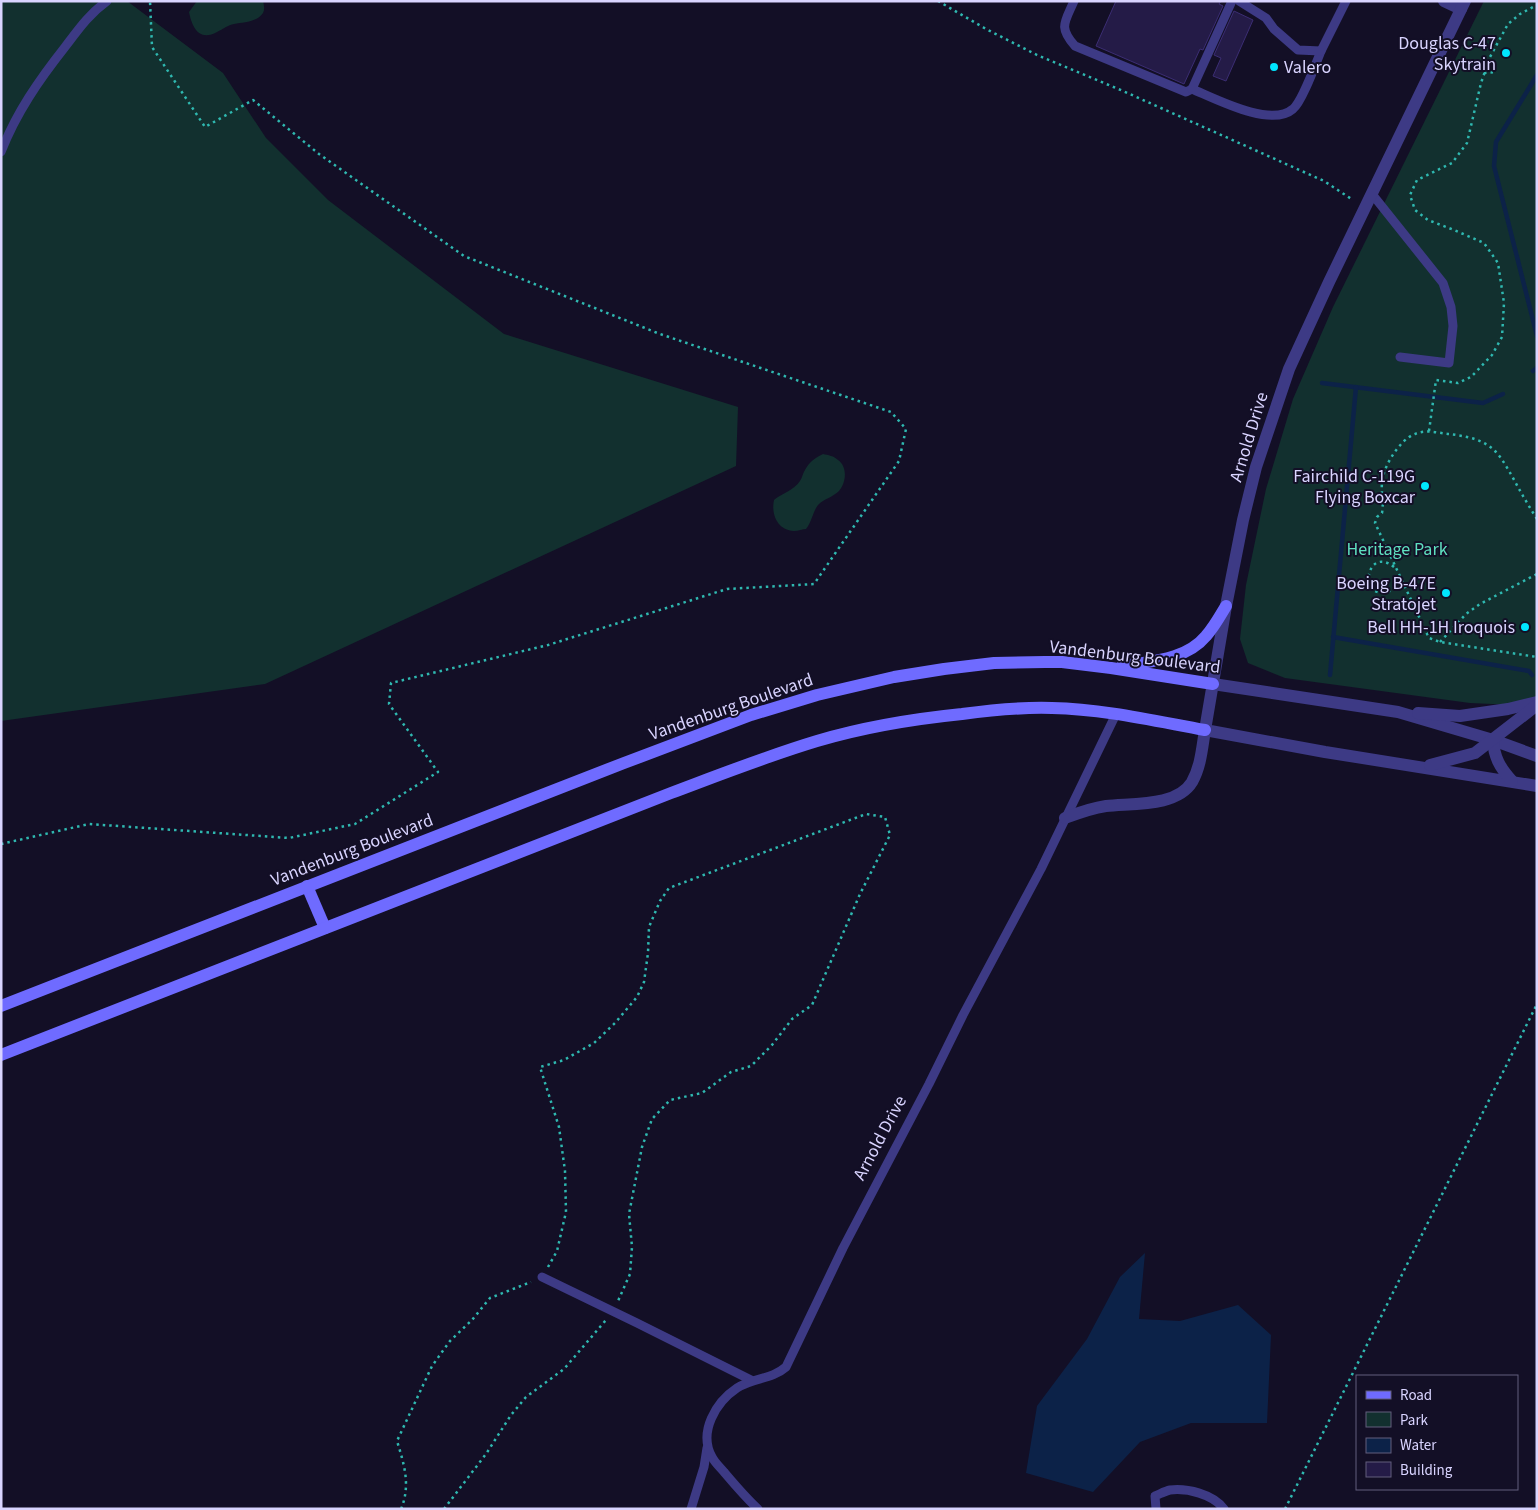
<svg xmlns="http://www.w3.org/2000/svg" width="1538" height="1510" viewBox="0 0 1538 1510" font-family="'Source Sans 3',sans-serif">
  <style>
    .green { fill: #12302f }
    .water { fill: #0c2248 }
    .lines { fill: none; stroke-linecap: round; stroke-linejoin: round }
    .stream { stroke: #0c2248; stroke-width: 4.5 }
    .building { fill: #241b47; stroke: #3b2d73 }
    .path { stroke: #2fb8b0; stroke-width: 2.5; stroke-dasharray: 2.5 4; stroke-linecap: butt }
    .service { stroke: #3d3a85; stroke-width: 9 }
    .minor { stroke: #3d3a85; stroke-width: 12 }
    .tertiary { stroke: #3d3a85; stroke-width: 12 }
    .secondary { stroke: #6f6bff; stroke-width: 12 }
    .poi-dot { fill: #00e5ff; stroke: #130f26; stroke-width: 2 }
    .labels { text-anchor: middle; dominant-baseline: central; stroke-width: 4; stroke-linejoin: round; paint-order: stroke }
    .poi-label { font-size: 18px; fill: #d9d4ff; stroke: #130f26; text-anchor: end }
    .street-label { font-size: 18px; fill: #d9d4ff; stroke: #130f26 }
    .park-label { font-size: 18px; fill: #5fe0c0; stroke: #130f26 }
  </style>
  <rect width="100%" height="100%" fill="#130f26"/>
  <g class="green">
    <polygon points="1,1 127,1 223,73 266,138 328,200 504,334 738,407 736,466 265,684 1,721"/>
    <path d="M197 1H263C264 5 265 9 263 13 257 22 244 22 234 24 228 25 223 29 217 32 199 42 192 27 189 12Z"/>
    <polygon points="1484,1 1537,1 1537,706 1470,703 1285,678 1248,663 1240,639 1246,585 1266,489 1293,399 1333,307"/>
    <path d="M823 454C828 455 834 456 838 460 848 467 846 483 839 491 833 497 824 499 819 504 813 510 812 522 806 529 803 529 798 531 794 531 777 530 771 514 774 500 781 494 794 490 800 481 802 478 803 473 805 470 809 462 815 458 823 454Z"/>
  </g>
  <polygon class="water" points="1145,1253 1139,1319 1180,1321 1238,1305 1271,1335 1267,1423 1191,1423 1140,1442 1093,1492 1026,1473 1037,1406 1087,1339 1120,1277"/>
  <g class="lines">
    <g class="stream">
      <polyline points="1537,75 1496,142 1494,166 1537,336"/>
      <polyline points="1533,371 1537,368"/>
      <polyline points="1322,383 1483,403 1503,394"/>
      <polyline points="1333,637 1529,671 1532,675"/>
      <polyline points="1330,675 1356,387"/>
    </g>
  </g>
  <g class="building">
    <polygon points="1116,1 1221,1 1219,4 1223,6 1203,50 1200,49 1184,84 1096,46"/>
    <polygon points="1234,11 1253,20 1226,81 1213,76 1221,58 1214,55"/>
  </g>
  <g class="lines">
    <g class="path">
      <polyline points="938,1 986,29 1037,55 1123,91 1324,181 1353,200"/>
      <polyline points="1484,73 1497,72"/>
      <polyline points="1429,431 1436,380 1458,383 1471,377 1492,355 1502,337 1504,303 1498,263 1484,243 1454,230 1428,220 1415,210 1410,195 1417,180 1452,163 1467,143 1481,83 1490,57 1508,24 1520,14 1537,5"/>
      <path d="M1537 519C1528 505 1520 491 1512 476 1507 468 1502 458 1495 451 1483 439 1465 436 1449 434 1438 433 1426 429 1415 434 1400 439 1383 467 1382 482 1381 493 1384 502 1382 513L1377 517 1375 523 1429 638 1440 642 1537 657"/>
      <path d="M1394 567C1367 545 1357 599 1387 592 1394 590 1397 584 1398 577"/>
      <polyline points="1440,642 1466,614 1480,604 1537,574"/>
      <polyline points="1,844 89,824 289,838 355,824 438,772 389,704 391,683 548,645 727,589 814,584 899,461 906,429 891,412 660,334 464,256 319,154 253,100 205,127 152,47 150,1"/>
      <polyline points="548,1267 557,1251 566,1212 565,1171 559,1127 540,1067 564,1060 594,1043 615,1023 637,997 644,982 648,953 649,927 660,901 669,888 866,814 885,817 890,835 860,894 812,1005 792,1019 772,1045 751,1066 731,1072 702,1093 670,1100 652,1119 642,1147 629,1214 632,1247 630,1274 618,1301"/>
      <path d="M401 1509C411 1485 404 1464 397 1441L432 1366 450 1341 472 1320 490 1298 531 1282"/>
      <polyline points="444,1509 486,1454 511,1415 526,1397 564,1369 606,1320"/>
      <polyline points="1285,1509 1537,1004"/>
    </g>
    <g class="service">
      <path d="M1074 1C1065 22 1058 27 1075 46L1186 92 1192 89"/>
      <path d="M1232 1 1192 89C1216 99 1271 128 1293 109 1302 102 1316 63 1321 51"/>
      <polyline points="1239,1 1266,18 1274,29 1298,50 1321,51 1346,1"/>
      <path d="M1 152C16 113 39 80 65 47 78 30 89 14 107 1"/>
      <polyline points="1372,194 1443,283 1451,307 1453,326 1449,363 1400,357"/>
      <polyline points="542,1277 637,1323 751,1380"/>
      <polyline points="691,1509 704,1467 707,1448"/>
      <path d="M758 1509C745 1497 735 1485 724 1472 720 1467 715 1463 712 1457 698 1432 716 1402 737 1388 754 1377 771 1380 786 1367L843 1248 929 1084 963 1015 1041 869 1116 714"/>
      <path d="M1156 1509 1155 1496C1160 1494 1165 1491 1170 1490 1187 1488 1213 1494 1224 1509"/>
    </g>
    <g class="minor">
      <polyline points="1444,1 1461,9"/>
      <path d="M1065 818C1078 813 1092 808 1106 806 1132 803 1177 807 1192 782 1201 766 1202 748 1205 730"/>
    </g>
    <g class="tertiary">
      <polyline points="1465,1 1329,282 1289,369 1256,467 1243,520 1226,606 1205,730 1325,752 1537,786"/>
      <polyline points="1213,684 1398,712 1493,740 1537,756"/>
      <polyline points="1418,713 1460,716 1508,709 1537,702"/>
      <path d="M1493 740C1494 757 1500 768 1512 781"/>
      <polyline points="1430,765 1475,753 1537,705"/>
    </g>
    <g class="secondary">
      <path d="M1122 666C1152 661 1186 660 1206 636 1214 627 1220 616 1226 606"/>
      <polyline points="307,886 325,928"/>
      <polyline points="1,1006 624,763 751,715 817,695 894,677 944,669 994,663 1045,662 1062,662 1111,668 1213,684"/>
      <path d="M1 1055 671 793C719 775 767 756 817 741 864 727 913 719 962 714 992 710 1022 707 1052 708 1104 709 1155 721 1205 730"/>
    </g>
  </g>
  <g class="poi-dot">
    <circle cx="1506" cy="53" r="5"/>
    <circle cx="1274" cy="67" r="5"/>
    <circle cx="1425" cy="486" r="5"/>
    <circle cx="1446" cy="593" r="5"/>
    <circle cx="1525" cy="627" r="5"/>
  </g>
  <g class="labels">
    <g class="poi-label">
      <text x="1496" y="43">Douglas C-47<tspan x="1496" dy="21">Skytrain</tspan></text>
      <text x="1284" y="67" text-anchor="start">Valero</text>
      <text x="1415" y="476">Fairchild C-119G<tspan x="1415" dy="21">Flying Boxcar</tspan></text>
      <text x="1436" y="583">Boeing B-47E<tspan x="1436" dy="21">Stratojet</tspan></text>
      <text x="1515" y="627">Bell HH-1H Iroquois</text>
    </g>
    <g class="street-label">
      <text transform="translate(1249 437) rotate(-73)">Arnold Drive</text>
      <text transform="translate(1135 657) rotate(7)">Vandenburg Boulevard</text>
      <text transform="translate(731 707) rotate(-19)">Vandenburg Boulevard</text>
      <text transform="translate(352 850) rotate(-21)">Vandenburg Boulevard</text>
      <text transform="translate(880 1138) rotate(-62)">Arnold Drive</text>
    </g>
    <g class="park-label">
      <text x="1397" y="549">Heritage Park</text>
    </g>
  </g>
  <rect width="1538" height="1510" fill="none" stroke="#d9d4ff" stroke-width="5"/>
  <rect x="1356" y="1375" width="162" height="115" fill="#130f26" stroke="#625e7d"/>
  <rect x="1366" y="1391" width="25" height="8" fill="#6f6bff" stroke="#625e7d"/>
  <text x="1400" y="1400" font-size="15" fill="#d9d4ff">Road</text>
  <rect x="1366" y="1412" width="25" height="15" fill="#12302f" stroke="#625e7d"/>
  <text x="1400" y="1425" font-size="15" fill="#d9d4ff">Park</text>
  <rect x="1366" y="1438" width="25" height="15" fill="#0c2248" stroke="#625e7d"/>
  <text x="1400" y="1450" font-size="15" fill="#d9d4ff">Water</text>
  <rect x="1366" y="1462" width="25" height="15" fill="#241b47" stroke="#625e7d"/>
  <text x="1400" y="1475" font-size="15" fill="#d9d4ff">Building</text>
</svg>
